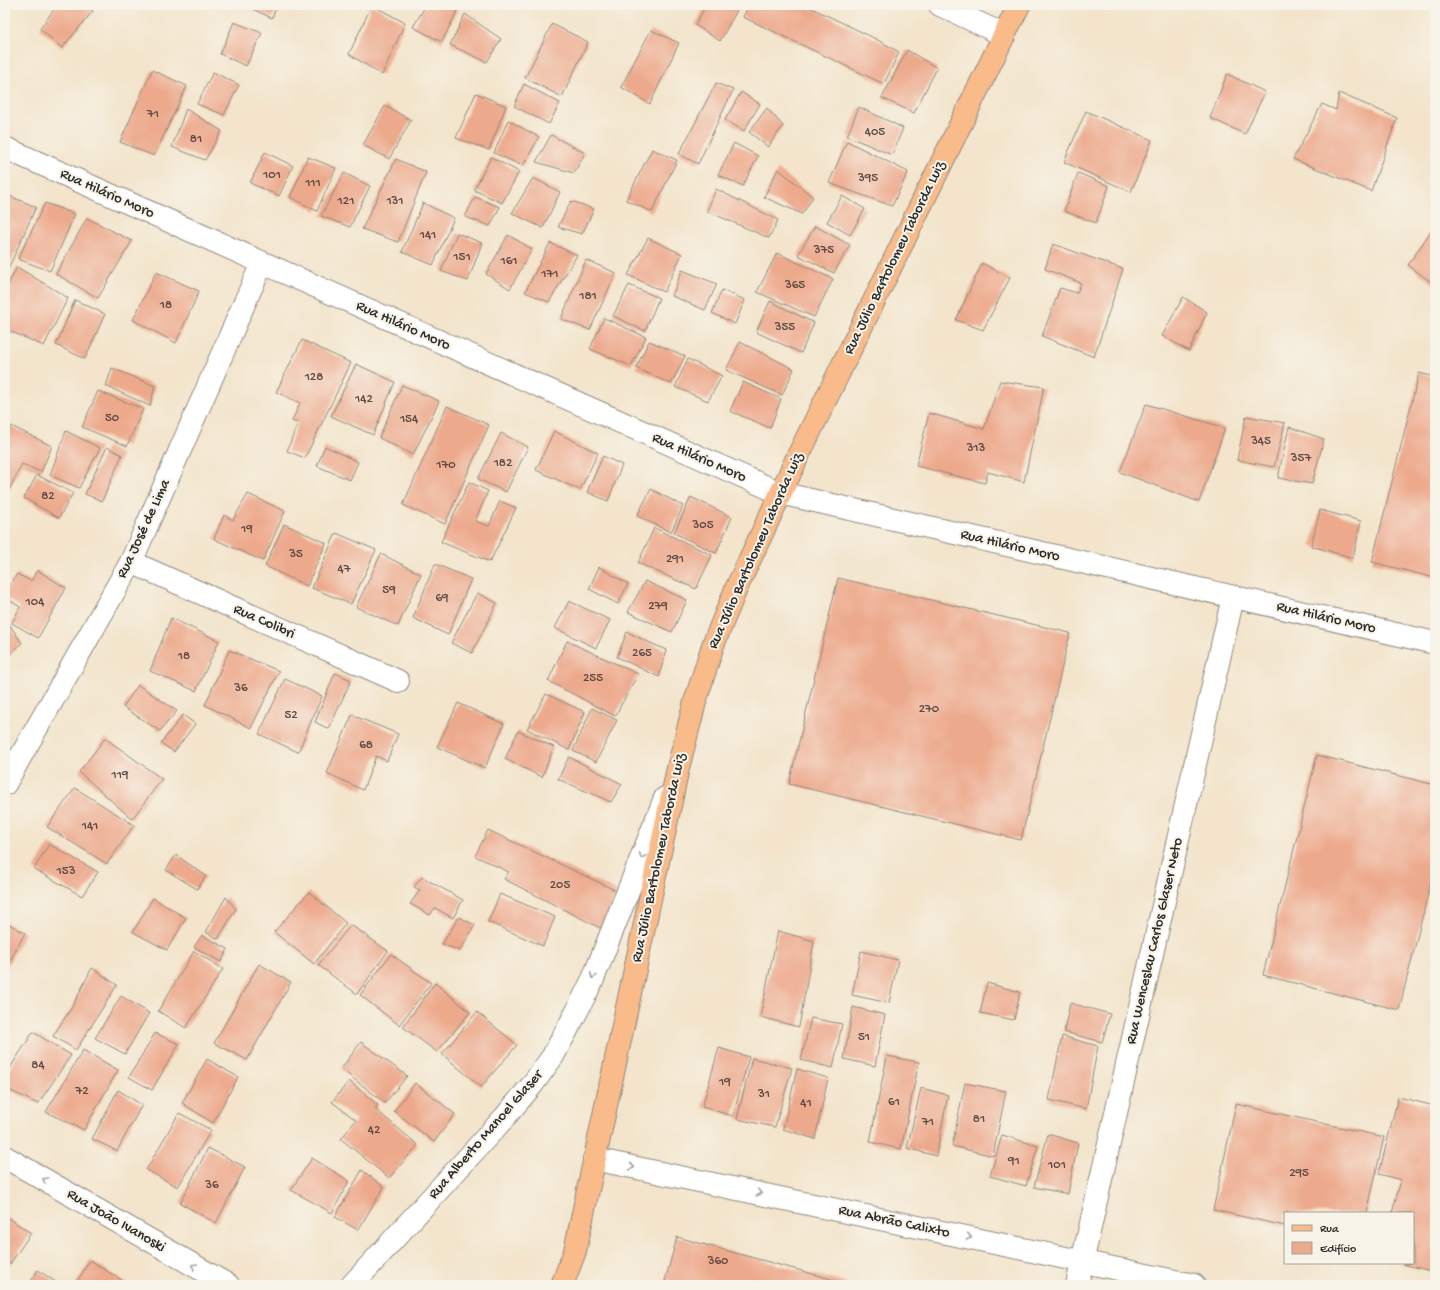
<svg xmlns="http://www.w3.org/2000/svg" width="1440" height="1290" viewBox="0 0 1440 1290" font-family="'Gochi Hand',sans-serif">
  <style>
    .building { fill: #eda98c }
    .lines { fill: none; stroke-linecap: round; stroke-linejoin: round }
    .minor-casing { stroke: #8f887b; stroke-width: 24 }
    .major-casing { stroke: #8f887b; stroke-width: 24 }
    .minor { stroke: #fff; stroke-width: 22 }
    .major { stroke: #fabb8b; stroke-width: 22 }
    .oneway { stroke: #a0a0a0 }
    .labels { text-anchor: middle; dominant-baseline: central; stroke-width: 4; stroke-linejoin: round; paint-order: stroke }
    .number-label { font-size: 13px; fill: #5c4a43 }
    .street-label { font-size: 15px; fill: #2b2b2b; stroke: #f7f3e8 }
  </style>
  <rect width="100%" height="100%" fill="#f7f3e8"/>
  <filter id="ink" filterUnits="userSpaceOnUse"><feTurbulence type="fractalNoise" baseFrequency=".025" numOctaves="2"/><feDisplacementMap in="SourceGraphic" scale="8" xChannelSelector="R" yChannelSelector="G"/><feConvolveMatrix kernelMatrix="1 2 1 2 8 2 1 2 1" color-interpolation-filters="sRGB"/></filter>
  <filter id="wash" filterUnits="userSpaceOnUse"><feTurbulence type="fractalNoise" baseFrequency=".012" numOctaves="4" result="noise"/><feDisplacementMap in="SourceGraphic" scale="16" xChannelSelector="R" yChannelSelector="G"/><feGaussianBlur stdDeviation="0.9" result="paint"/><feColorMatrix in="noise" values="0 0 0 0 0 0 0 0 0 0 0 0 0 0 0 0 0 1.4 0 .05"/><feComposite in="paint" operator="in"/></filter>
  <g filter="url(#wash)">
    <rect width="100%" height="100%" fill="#f3e4cb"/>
    <g id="blocks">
      <g class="building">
        <polygon points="57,5 85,5 93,11 62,48 40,29"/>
        <polygon points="244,5 277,5 272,18"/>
        <polygon points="372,5 405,23 382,75 349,54"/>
        <polygon points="426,5 460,5 442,42 413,27"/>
        <polygon points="706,5 740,5 720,41 695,25"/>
        <polygon points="749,5 805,5 874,38 899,52 884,84 743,17"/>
        <polygon points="465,14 501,39 487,62 450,45"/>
        <polygon points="234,22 262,33 246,66 220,54"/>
        <polygon points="552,24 588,42 562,97 525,78"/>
        <polygon points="651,30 679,43 650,104 621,87"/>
        <polygon points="907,50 937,68 914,113 882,98"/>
        <polygon points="152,70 187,86 154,156 120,142"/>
        <polygon points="213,72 239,85 224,115 197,104"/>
        <polygon points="1227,74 1265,92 1245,134 1210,118"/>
        <polygon points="716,83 733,90 698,164 679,154"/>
        <polygon points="524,84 560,103 549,124 514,106"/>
        <polygon points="741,92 760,104 744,131 725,120"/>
        <polygon points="476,93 506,106 489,150 456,138"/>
        <polygon points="1339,93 1397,118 1371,191 1293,159 1322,104 1336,110"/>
        <polygon points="385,106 411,120 389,159 363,145"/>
        <polygon points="859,107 903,128 892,155 847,136"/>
        <polygon points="767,108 783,126 768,147 749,132"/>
        <polygon points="186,109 222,131 205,160 172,147"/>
        <polygon points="1086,111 1152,140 1131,192 1064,162"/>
        <polygon points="508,120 539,137 523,166 494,153"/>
        <polygon points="551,135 585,153 574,173 536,162"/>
        <polygon points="847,141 908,172 892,206 829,183"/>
        <polygon points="734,143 758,156 743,186 718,175"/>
        <polygon points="652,149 677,160 652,212 626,200"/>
        <polygon points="265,152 293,166 279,196 250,183"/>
        <polygon points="308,157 336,168 317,211 290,197"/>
        <polygon points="491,157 519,172 502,203 474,190"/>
        <polygon points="396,159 426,172 398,242 362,229"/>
        <polygon points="778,169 813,197 802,214 764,197"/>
        <polygon points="344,173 370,186 350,227 321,216"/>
        <polygon points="1078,173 1109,186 1096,223 1064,211"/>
        <polygon points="533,178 560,192 543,228 512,213"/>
        <polygon points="716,189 778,220 769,238 707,211"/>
        <polygon points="5,194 36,207 5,276"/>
        <polygon points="842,196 865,209 850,235 827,222"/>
        <polygon points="475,197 500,207 490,226 465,217"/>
        <polygon points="571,201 594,209 582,234 558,227"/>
        <polygon points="45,203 75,214 50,271 18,259"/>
        <polygon points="423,203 454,218 433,265 402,252"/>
        <polygon points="87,218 132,241 98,298 56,274"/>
        <polygon points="1435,225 1435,285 1408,265"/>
        <polygon points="815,226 850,245 834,273 798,255"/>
        <polygon points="457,233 482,243 468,281 441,271"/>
        <polygon points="508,235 532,249 510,289 486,274"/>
        <polygon points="648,238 682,254 664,292 628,275"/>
        <polygon points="550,243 577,255 549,302 525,292"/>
        <polygon points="1053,244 1123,269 1094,357 1042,336 1060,288 1077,293 1081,283 1045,269"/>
        <polygon points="777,253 833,279 814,317 757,292"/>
        <polygon points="586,260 616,273 590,330 561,319"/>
        <polygon points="982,263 1010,278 983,330 956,320"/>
        <polygon points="17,267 68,298 44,346 5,329 5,291"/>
        <polygon points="682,270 717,284 705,310 672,296"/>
        <polygon points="156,272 199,291 176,343 133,320"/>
        <polygon points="629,285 659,298 645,331 613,316"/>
        <polygon points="722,290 745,300 735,324 712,313"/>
        <polygon points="1183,297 1207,312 1189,351 1162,336"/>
        <polygon points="75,300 105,314 85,359 56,345"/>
        <polygon points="770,301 814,323 801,353 756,332"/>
        <polygon points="604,318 646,337 631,366 590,349"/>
        <polygon points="302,340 351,363 305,458 287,451 298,423 292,421 300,403 276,392"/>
        <polygon points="649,341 685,356 671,384 636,368"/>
        <polygon points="740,342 794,369 782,395 726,370"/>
        <polygon points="688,359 722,376 708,401 675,387"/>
        <polygon points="356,364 395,382 373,435 331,416"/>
        <polygon points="112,368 155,386 150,406 106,386"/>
        <polygon points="1419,373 1435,377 1435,578 1372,562"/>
        <polygon points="1000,381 1044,387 1024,482 988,472 985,483 916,466 929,413 984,429"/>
        <polygon points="743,382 781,399 770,428 730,411"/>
        <polygon points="402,385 439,401 413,455 379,438"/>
        <polygon points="98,391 143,409 127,446 82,427"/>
        <polygon points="1146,404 1225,428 1199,502 1120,472"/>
        <polygon points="447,406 489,425 445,524 403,505"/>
        <polygon points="1246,416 1285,423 1274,467 1237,460"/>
        <polygon points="11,426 52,446 41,472 22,464 8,492 5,488 5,439"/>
        <polygon points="1289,427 1324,439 1312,484 1278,478"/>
        <polygon points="66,431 100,448 79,488 50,475"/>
        <polygon points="554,431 598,453 580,490 536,470"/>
        <polygon points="501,433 528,447 506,492 478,479"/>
        <polygon points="325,446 358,462 350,480 317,466"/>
        <polygon points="107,447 122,455 102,501 85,494"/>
        <polygon points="603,456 622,465 608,501 587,492"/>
        <polygon points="37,475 73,493 59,518 24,498"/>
        <polygon points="469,482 488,491 475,521 489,526 500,501 516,508 490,562 441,542"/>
        <polygon points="651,489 683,506 671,532 637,516"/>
        <polygon points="248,494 285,511 263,561 214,539 224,515 233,520"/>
        <polygon points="691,497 732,517 716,553 674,533"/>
        <polygon points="1320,510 1361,521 1353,558 1311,546"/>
        <polygon points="284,524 326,543 307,586 265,566"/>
        <polygon points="654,528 712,555 696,589 638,563"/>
        <polygon points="336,533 376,550 351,604 312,588"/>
        <polygon points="381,554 421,574 398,626 356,607"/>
        <polygon points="435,564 471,579 448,635 413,618"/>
        <polygon points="599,567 628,584 618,604 589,589"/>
        <polygon points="37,570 66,588 38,638 12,623 20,607 5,597 5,592 17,574 31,581"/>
        <polygon points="838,578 1070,633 1021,840 789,784"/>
        <polygon points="645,581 687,600 672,632 628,612"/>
        <polygon points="477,593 497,603 472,653 451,643"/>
        <polygon points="569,601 610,620 596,648 555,628"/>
        <polygon points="5,618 22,643 5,659"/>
        <polygon points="171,618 219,641 196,691 150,671"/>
        <polygon points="627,632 666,650 659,677 617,657"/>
        <polygon points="567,641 638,674 615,716 548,681"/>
        <polygon points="229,650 279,671 251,728 205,705"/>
        <polygon points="335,673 351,680 329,729 315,722"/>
        <polygon points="285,679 322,696 298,752 259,734"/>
        <polygon points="138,685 177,711 160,731 123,707"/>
        <polygon points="546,694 585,712 569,750 527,729"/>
        <polygon points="458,703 504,724 485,768 437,747"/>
        <polygon points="592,708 617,720 596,762 573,751"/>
        <polygon points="183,715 195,724 174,752 161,743"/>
        <polygon points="352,715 398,734 387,761 376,756 363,790 327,773"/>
        <polygon points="518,731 554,747 542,777 505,759"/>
        <polygon points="105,738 162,779 132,819 79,772"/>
        <polygon points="1317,755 1435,785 1435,866 1399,1010 1263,975"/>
        <polygon points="569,757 622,784 611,802 558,779"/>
        <polygon points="75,788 134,825 107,864 47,827"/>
        <polygon points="488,830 617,891 604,930 504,879 509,872 475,856"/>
        <polygon points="49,844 98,872 82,896 34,869"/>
        <polygon points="176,855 206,876 197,889 166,870"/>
        <polygon points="422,877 463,900 453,918 435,908 430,915 410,904 420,890 414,887"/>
        <polygon points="309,892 346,923 314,964 274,932"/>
        <polygon points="500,894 555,917 543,946 488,922"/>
        <polygon points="226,897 236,909 218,939 206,932"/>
        <polygon points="153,898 186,918 167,950 133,932"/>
        <polygon points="459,917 475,925 460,951 442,944"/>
        <polygon points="5,922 25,933 5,970"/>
        <polygon points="351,925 388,951 357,994 318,965"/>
        <polygon points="778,931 814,941 799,1027 760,1017"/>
        <polygon points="202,935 228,949 221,962 194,947"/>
        <polygon points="194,951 223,969 186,1028 158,1011"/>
        <polygon points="861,951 898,960 889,1003 852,995"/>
        <polygon points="391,954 431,983 399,1025 360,995"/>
        <polygon points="259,964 291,982 247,1060 214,1043"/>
        <polygon points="92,968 117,985 76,1050 53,1036 72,1007"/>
        <polygon points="435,983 470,1012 437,1052 403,1027"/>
        <polygon points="987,983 1020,992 1014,1020 980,1013"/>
        <polygon points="121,996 149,1013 125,1054 95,1038"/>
        <polygon points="1070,1003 1110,1014 1102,1042 1064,1032"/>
        <polygon points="853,1007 885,1015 875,1066 844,1059"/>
        <polygon points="477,1012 517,1045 481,1087 442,1054"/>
        <polygon points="811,1018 842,1024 833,1068 801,1060"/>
        <polygon points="33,1032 71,1055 38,1104 5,1088 5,1076"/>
        <polygon points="155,1033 179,1044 152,1090 129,1077"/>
        <polygon points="1062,1036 1098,1046 1086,1109 1049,1100"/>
        <polygon points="361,1042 407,1076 385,1103 341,1069"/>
        <polygon points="719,1048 749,1057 733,1116 702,1107"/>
        <polygon points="83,1050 118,1070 84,1130 46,1112"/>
        <polygon points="887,1056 919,1062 901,1149 870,1142"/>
        <polygon points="752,1058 792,1068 775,1127 737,1119"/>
        <polygon points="207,1059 238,1077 213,1123 182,1103"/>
        <polygon points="797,1069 828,1078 815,1139 783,1129"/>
        <polygon points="349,1081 378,1105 375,1109 418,1145 389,1178 341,1139 356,1120 332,1102"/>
        <polygon points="415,1083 455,1114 434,1142 394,1111"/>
        <polygon points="965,1083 1006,1091 993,1156 952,1146"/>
        <polygon points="921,1088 948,1095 936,1156 907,1148"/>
        <polygon points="118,1090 142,1105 117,1151 92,1139"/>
        <polygon points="1398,1097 1435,1106 1435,1272 1402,1264 1413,1263 1413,1213 1392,1213 1401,1180 1379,1174"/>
        <polygon points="1236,1104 1384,1137 1367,1213 1285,1213 1285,1226 1213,1210"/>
        <polygon points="179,1113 211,1130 178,1187 146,1170"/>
        <polygon points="1048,1134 1078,1143 1068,1194 1034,1187"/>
        <polygon points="1002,1135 1038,1146 1026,1186 990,1176"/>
        <polygon points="208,1148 245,1167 216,1223 180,1203"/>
        <polygon points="312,1158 349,1181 332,1213 291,1190"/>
        <polygon points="362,1170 384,1187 358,1230 335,1217"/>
        <polygon points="5,1216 31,1233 10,1264 5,1261"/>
        <polygon points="677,1237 853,1285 664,1285"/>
        <polygon points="90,1260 129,1285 75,1285"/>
        <polygon points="38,1270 60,1285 29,1285"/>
      </g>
    </g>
  </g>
  <g filter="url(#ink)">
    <use href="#blocks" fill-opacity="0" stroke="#8f887b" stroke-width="1"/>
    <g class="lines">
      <defs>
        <g id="minor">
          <polyline points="940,5 1004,35"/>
          <polyline points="5,148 780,493 1435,643"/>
          <polyline points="131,562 398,681"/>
          <polyline points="5,784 131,562 262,263"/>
          <polyline points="5,1157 228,1285"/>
          <polyline points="594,1159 1194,1285"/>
          <polyline points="352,1285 504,1118 532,1085 553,1056 576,1013 593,979 665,798"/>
          <polyline points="1077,1285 1233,597"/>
        </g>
        <polyline id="major" points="562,1285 575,1251 678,768 695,702 713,645 736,589 798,456 1019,5"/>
      </defs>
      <use href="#minor" class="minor-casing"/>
      <use href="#major" class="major-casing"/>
      <use href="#minor" class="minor"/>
      <use href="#major" class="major"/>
    </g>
    <defs><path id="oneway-chevron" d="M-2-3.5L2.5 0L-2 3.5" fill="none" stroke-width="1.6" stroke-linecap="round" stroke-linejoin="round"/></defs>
    <g class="oneway">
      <use href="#oneway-chevron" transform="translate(642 856) rotate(112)"/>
      <use href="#oneway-chevron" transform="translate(593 976) rotate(113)"/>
      <use href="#oneway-chevron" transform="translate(632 1167) rotate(12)"/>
      <use href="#oneway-chevron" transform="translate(45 1180) rotate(-150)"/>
      <use href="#oneway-chevron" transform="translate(759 1193) rotate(12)"/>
      <use href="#oneway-chevron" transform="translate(969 1237) rotate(12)"/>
      <use href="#oneway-chevron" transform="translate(194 1266) rotate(-150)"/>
    </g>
  </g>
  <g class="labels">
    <g class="number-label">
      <text x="153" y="114">71</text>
      <text x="875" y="132">405</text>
      <text x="196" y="139">81</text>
      <text x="272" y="175">101</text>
      <text x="868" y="178">395</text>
      <text x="313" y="183">111</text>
      <text x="346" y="201">121</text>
      <text x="395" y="201">131</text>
      <text x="428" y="235">141</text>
      <text x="824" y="250">375</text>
      <text x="462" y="257">151</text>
      <text x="509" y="261">161</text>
      <text x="550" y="274">171</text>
      <text x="795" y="285">365</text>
      <text x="588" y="296">181</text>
      <text x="166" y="305">18</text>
      <text x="785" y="327">355</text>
      <text x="314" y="377">128</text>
      <text x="364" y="399">142</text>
      <text x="112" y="418">50</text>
      <text x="409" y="419">154</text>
      <text x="1261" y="441">345</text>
      <text x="976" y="448">313</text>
      <text x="1301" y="458">357</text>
      <text x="503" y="463">182</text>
      <text x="446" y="465">170</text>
      <text x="48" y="496">82</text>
      <text x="703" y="525">305</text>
      <text x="247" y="529">19</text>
      <text x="296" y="554">35</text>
      <text x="675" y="559">291</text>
      <text x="344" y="569">47</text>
      <text x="389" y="590">59</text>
      <text x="442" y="598">69</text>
      <text x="35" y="602">104</text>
      <text x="658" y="606">279</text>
      <text x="642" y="653">265</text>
      <text x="184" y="656">18</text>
      <text x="593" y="678">255</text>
      <text x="241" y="688">36</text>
      <text x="929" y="709">270</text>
      <text x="291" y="715">52</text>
      <text x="366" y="745">68</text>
      <text x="120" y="775">119</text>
      <text x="90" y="826">141</text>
      <text x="66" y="871">153</text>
      <text x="560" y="885">205</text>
      <text x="864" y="1037">51</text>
      <text x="38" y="1065">84</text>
      <text x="725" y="1082">19</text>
      <text x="82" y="1091">72</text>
      <text x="764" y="1094">31</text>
      <text x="894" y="1102">61</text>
      <text x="806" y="1103">41</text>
      <text x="979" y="1119">81</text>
      <text x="928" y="1122">71</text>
      <text x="374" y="1130">42</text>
      <text x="1014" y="1161">91</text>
      <text x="1057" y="1165">101</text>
      <text x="1299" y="1173">295</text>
      <text x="212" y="1185">36</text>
      <text x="718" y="1261">360</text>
    </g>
    <g class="street-label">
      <text transform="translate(107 194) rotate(24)">Rua Hilário Moro</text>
      <text transform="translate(895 258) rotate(-64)">Rua Júlio Bartolomeu Taborda Luiz</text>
      <text transform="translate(403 326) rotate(24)">Rua Hilário Moro</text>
      <text transform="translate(699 458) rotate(24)">Rua Hilário Moro</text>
      <text transform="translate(144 529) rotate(-65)">Rua José de Lima</text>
      <text transform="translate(1010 546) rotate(13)">Rua Hilário Moro</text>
      <text transform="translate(756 551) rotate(-66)">Rua Júlio Bartolomeu Taborda Luiz</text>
      <text transform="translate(1326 618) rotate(13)">Rua Hilário Moro</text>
      <text transform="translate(264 622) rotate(24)">Rua Colibri</text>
      <text transform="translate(659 858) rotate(-78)">Rua Júlio Bartolomeu Taborda Luiz</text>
      <text transform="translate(1155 941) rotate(-77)">Rua Wenceslau Carlos Glaser Neto</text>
      <text transform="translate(486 1135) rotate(-49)">Rua Alberto Manoel Glaser</text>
      <text transform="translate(116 1221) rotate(30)">Rua João Ivanoski</text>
      <text transform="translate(894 1222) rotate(12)">Rua Abrão Calixto</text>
    </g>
  </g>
  <rect width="1440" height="1290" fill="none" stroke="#f7f3e8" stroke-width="20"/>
  <rect x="1284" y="1212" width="130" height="52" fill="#f7f3e8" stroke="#a5a39c"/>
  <rect x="1292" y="1225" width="20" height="6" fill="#fabb8b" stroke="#a5a39c"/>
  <text x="1320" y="1232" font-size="12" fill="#2b2b2b">Rua</text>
  <rect x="1292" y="1242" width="20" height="12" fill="#eda98c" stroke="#a5a39c"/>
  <text x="1320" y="1252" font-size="12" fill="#2b2b2b">Edifício</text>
</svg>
